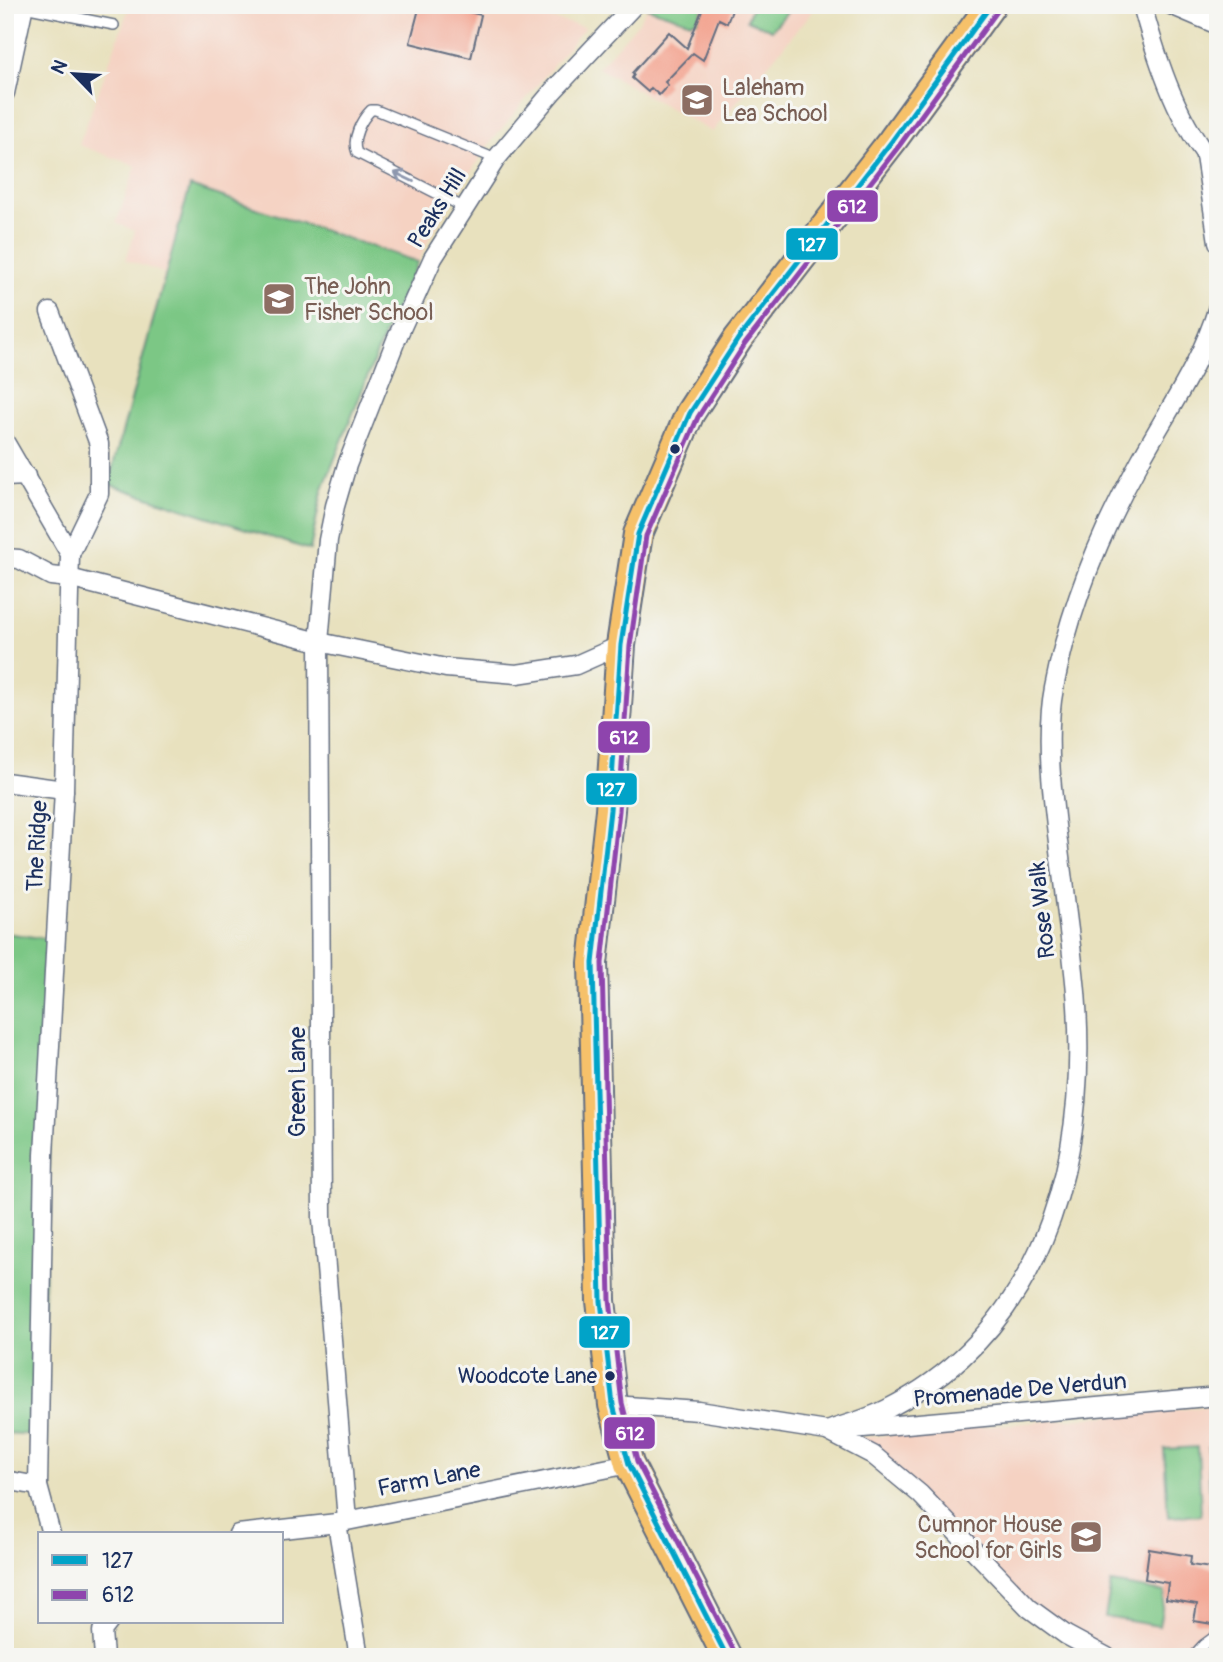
<svg xmlns="http://www.w3.org/2000/svg" width="1223" height="1662" viewBox="0 0 1223 1662" font-family="Pangolin,sans-serif">
  <style>
    .built { fill: #f5d2c2 }
    .green { fill: #7bc785; stroke: #4b7b72; stroke-width: 2 }
    .building { fill: #f3a08c }
    .lines { fill: none; stroke-linecap: round; stroke-linejoin: round }
    .lane-casing { stroke: #636d80; stroke-width: 12 }
    .street-casing { stroke: #636d80; stroke-width: 21 }
    .primary-casing { stroke: #636d80; stroke-width: 32 }
    .lane { stroke: #fff; stroke-width: 9 }
    .street { stroke: #fff; stroke-width: 18 }
    .primary { stroke: #f6c16b; stroke-width: 28 }
    .bus-1-casing { stroke: #f6f6f2; stroke-width: 10 }
    .bus-2-casing { stroke: #f6f6f2; stroke-width: 10 }
    .bus-1 { stroke: #01a3c8; stroke-width: 5 }
    .bus-2 { stroke: #8e44ad; stroke-width: 5 }
    .oneway { stroke: #8d97ae }
    .bus-dot { fill: #1b2f5e; stroke: #f6f6f2; stroke-width: 2.5 }
    .labels { text-anchor: middle; dominant-baseline: central; stroke-width: 6; stroke-linejoin: round; paint-order: stroke }
    .bus-label { font-size: 21px; fill: #1b2f5e; stroke: #f6f6f2; text-anchor: end }
    .education-label { font-size: 23px; fill: #785e54; stroke: #f6f6f2; text-anchor: start }
    .street-label { font-size: 23px; fill: #1b2f5e; stroke: #f6f6f2 }
    .line-badge { stroke: #f6f6f2; stroke-width: 2.5 }
    .badge-label { font-size: 19px; text-anchor: middle; font-weight: bold; fill: #fff }
  </style>
  <rect width="100%" height="100%" fill="#f6f6f2"/>
  <filter id="ink" filterUnits="userSpaceOnUse"><feTurbulence type="fractalNoise" baseFrequency=".0143" numOctaves="2"/><feDisplacementMap in="SourceGraphic" scale="14" xChannelSelector="R" yChannelSelector="G"/><feConvolveMatrix kernelMatrix="1 2 1 2 8 2 1 2 1" color-interpolation-filters="sRGB"/></filter>
  <filter id="wash" filterUnits="userSpaceOnUse"><feTurbulence type="fractalNoise" baseFrequency=".00686" numOctaves="4" result="noise"/><feDisplacementMap in="SourceGraphic" scale="28" xChannelSelector="R" yChannelSelector="G"/><feGaussianBlur stdDeviation="1.57" result="paint"/><feColorMatrix in="noise" values="0 0 0 0 0 0 0 0 0 0 0 0 0 0 0 0 0 1.4 0 .05"/><feComposite in="paint" operator="in"/></filter>
  <g filter="url(#wash)">
    <rect width="100%" height="100%" fill="#e8e1be"/>
    <g class="built">
      <polygon points="130,5 494,5 585,27 487,147 431,235 388,326 322,491 310,550 108,484 164,273 126,260 135,231 116,223 136,166 79,145"/>
      <polygon points="649,5 818,5 712,132 598,68 638,23"/>
      <polygon points="1218,1406 1218,1657 1101,1657 1064,1636 846,1439"/>
    </g>
    <g class="green">
      <polygon points="649,5 704,5 698,20 691,22 647,8"/>
      <polygon points="753,5 793,5 772,30 747,20"/>
      <polygon points="190,186 418,262 389,323 322,491 310,550 108,484"/>
      <polygon points="5,933 56,940 39,1435 5,1433"/>
      <polygon points="1198,1447 1201,1515 1168,1517 1164,1449"/>
      <polygon points="1208,1447 1218,1447 1218,1515 1211,1515"/>
      <polygon points="1111,1583 1165,1592 1159,1626 1105,1617"/>
    </g>
    <g id="blocks">
      <g class="building">
        <polygon points="420,5 441,5 481,15 471,58 410,43"/>
        <polygon points="704,5 734,5 727,23 719,19 703,60 693,53 665,82 668,85 659,95 651,88 648,92 632,78 634,75 632,73 669,32 687,48"/>
        <polygon points="1149,1549 1191,1556 1190,1565 1218,1569 1218,1625 1194,1621 1197,1604 1166,1599 1168,1583 1145,1579"/>
      </g>
    </g>
  </g>
  <g filter="url(#ink)">
    <use href="#blocks" fill-opacity="0" stroke="#636d80" stroke-width="2"/>
    <g class="lines">
      <defs>
        <g id="lane">
          <polyline points="24,7 114,25"/>
          <path d="M465 208 357 153C351 139 361 120 371 110H376L496 159"/>
          <polyline points="1192,1657 1203,1645 1214,1637 1218,1638"/>
        </g>
        <g id="street">
          <path d="M1142 5C1158 63 1178 125 1218 170"/>
          <polyline points="1171,5 1218,25"/>
          <polyline points="5,93 24,5"/>
          <polyline points="1205,156 1218,242"/>
          <polyline points="50,312 99,444 99,494 70,554"/>
          <polyline points="5,442 70,554 64,790 44,1155 38,1486 51,1534"/>
          <polyline points="5,477 26,476"/>
          <polyline points="5,558 19,559 51,576 69,578 319,642 446,668 517,674 576,665 621,645"/>
          <polyline points="5,782 64,790"/>
          <polyline points="613,1405 699,1411 827,1431 873,1455 920,1494 1029,1608 1066,1635 1107,1657"/>
          <polyline points="852,1429 1218,1396"/>
          <path d="M827 1431C846 1424 868 1419 887 1409 1041 1331 1087 1168 1077 1006 1075 970 1069 934 1065 898 1058 835 1042 749 1054 688 1069 609 1101 531 1140 461 1168 410 1201 364 1218 307"/>
          <polyline points="5,1480 38,1486"/>
          <polyline points="347,1520 322,1219 319,642 328,540 335,506 347,465 396,340 433,258 496,159 553,91 634,5"/>
          <polyline points="337,1523 359,1657"/>
          <polyline points="238,1534 337,1523 629,1464"/>
          <polyline points="104,1657 102,1631 109,1622"/>
        </g>
        <polyline id="primary" points="727,1657 629,1464 613,1405 601,1301 593,963 610,810 621,645 638,534 690,413 738,339 892,141 991,5"/>
      </defs>
      <use href="#lane" class="lane-casing"/>
      <use href="#street" class="street-casing"/>
      <use href="#primary" class="primary-casing"/>
      <use href="#lane" class="lane"/>
      <use href="#street" class="street"/>
      <use href="#primary" class="primary"/>
      <defs>
        <polyline id="bus-1" points="727,1657 629,1464 613,1405 601,1301 593,963 610,810 621,645 638,534 690,413 738,339 892,141 991,5"/>
        <polyline id="bus-2" points="735,1653 637,1461 622,1403 610,1300 602,963 619,811 630,646 646,536 698,417 745,344 899,146 998,10"/>
      </defs>
      <use href="#bus-1" class="bus-1-casing"/>
      <use href="#bus-2" class="bus-2-casing"/>
      <use href="#bus-1" class="bus-1"/>
      <use href="#bus-2" class="bus-2"/>
    </g>
    <defs><path id="oneway-shaft" d="M-6 0H5M1.5-3L5.5 0L1.5 3" fill="none" stroke-width="1.6" stroke-linecap="round" stroke-linejoin="round" transform="scale(1.75)"/></defs>
    <use class="oneway" href="#oneway-shaft" transform="translate(404 177) rotate(-154)"/>
  </g>
  <defs>
    <symbol id="school-square" viewBox="-11 -11 22 22"><rect x="-9" y="-9" width="18" height="18" rx="4" fill="#8d6e63" stroke="#f6f6f2"/><path d="M0-5L7-2L0 1L-7-2ZM-4 1L0 2.5L4 1V4Q0 6-4 4Z" fill="#fff"/></symbol>
  </defs>
  <g fill-rule="evenodd">
    <use href="#school-square" x="678" y="81" width="38" height="38"/>
    <use href="#school-square" x="260" y="280" width="38" height="38"/>
    <use href="#school-square" x="1067" y="1518" width="38" height="38"/>
  </g>
  <g class="bus-dot">
    <circle cx="675" cy="449" r="6"/>
    <circle cx="610" cy="1376" r="6"/>
  </g>
  <g class="labels">
    <g class="bus-label">
      <text x="597" y="1376">Woodcote Lane</text>
    </g>
    <g class="education-label">
      <text x="722" y="87">Laleham<tspan x="722" dy="26">Lea School</tspan></text>
      <text x="304" y="286">The John<tspan x="304" dy="26">Fisher School</tspan></text>
      <text x="1062" y="1524" text-anchor="end">Cumnor House<tspan x="1062" dy="26">School for Girls</tspan></text>
    </g>
    <g class="street-label">
      <text transform="translate(437 208) rotate(-58)">Peaks Hill</text>
      <text transform="translate(37 846) rotate(-87)">The Ridge</text>
      <text transform="translate(1042 910) rotate(-96)">Rose Walk</text>
      <text transform="translate(297 1082) rotate(-90)">Green Lane</text>
      <text transform="translate(1020 1390) rotate(-5)">Promenade De Verdun</text>
      <text transform="translate(429 1479) rotate(-11)">Farm Lane</text>
    </g>
  </g>
  <g class="line-badge">
    <rect x="826" y="189" width="53" height="34" rx="7" fill="#8e44ad"/>
    <rect x="785" y="227" width="54" height="34" rx="7" fill="#01a3c8"/>
    <rect x="597" y="720" width="54" height="34" rx="7" fill="#8e44ad"/>
    <rect x="585" y="772" width="53" height="34" rx="7" fill="#01a3c8"/>
    <rect x="578" y="1315" width="53" height="34" rx="7" fill="#01a3c8"/>
    <rect x="603" y="1416" width="53" height="34" rx="7" fill="#8e44ad"/>
  </g>
  <g class="badge-label">
    <text x="852" y="213">612</text>
    <text x="812" y="251">127</text>
    <text x="624" y="744">612</text>
    <text x="611" y="796">127</text>
    <text x="605" y="1339">127</text>
    <text x="630" y="1440">612</text>
  </g>
  <rect width="1223" height="1662" fill="none" stroke="#f6f6f2" stroke-width="28"/>
  <rect x="38" y="1532" width="245" height="91" fill="#f6f6f2" stroke="#9ea6b7" stroke-width="2"/>
  <rect x="52" y="1555" width="35" height="10" fill="#01a3c8" stroke="#9ea6b7" stroke-width="2"/>
  <text x="102" y="1568" font-size="21" fill="#1b2f5e">127</text>
  <rect x="52" y="1590" width="35" height="10" fill="#8e44ad" stroke="#9ea6b7" stroke-width="2"/>
  <text x="102" y="1602" font-size="21" fill="#1b2f5e">612</text>
  <g transform="translate(74 74) rotate(295)" stroke="#f6f6f2" stroke-width="5" paint-order="stroke">
  <path d="M0-5L12 26L0 18L-12 26Z" fill="#1b2f5e"/>
  <text y="-10" font-size="19" font-weight="bold" text-anchor="middle" fill="#1b2f5e">N</text>
  </g>
</svg>
